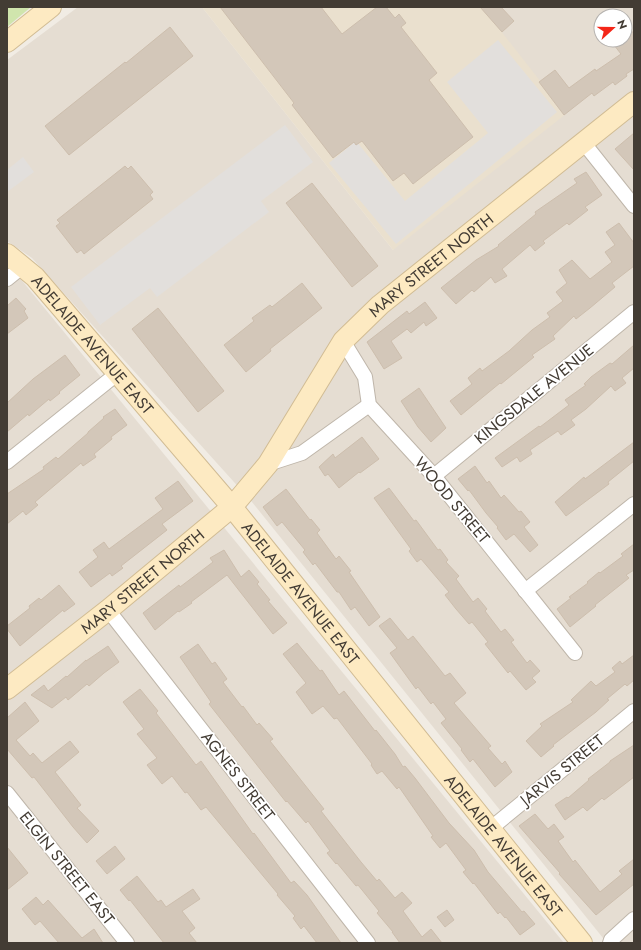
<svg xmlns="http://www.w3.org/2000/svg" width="641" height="950" viewBox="0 0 641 950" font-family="Jost,sans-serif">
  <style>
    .residential { fill: #e5ddd2; fill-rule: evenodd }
    .education { fill: #eae0ce }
    .green { fill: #d0e5ad }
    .parking { fill: #e2dfdc }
    .building { fill: #d3c7b9; stroke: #cdbead }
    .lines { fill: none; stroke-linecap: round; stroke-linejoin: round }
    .street-casing { stroke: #bfb6aa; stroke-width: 16 }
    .secondary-casing { stroke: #d1bc94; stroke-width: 22 }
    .street { stroke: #fff; stroke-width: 14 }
    .secondary { stroke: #fdeac2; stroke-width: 20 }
    .labels { text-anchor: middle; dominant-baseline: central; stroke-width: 3.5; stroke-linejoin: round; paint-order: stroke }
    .street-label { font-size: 16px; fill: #433c34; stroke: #fff }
  </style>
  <rect width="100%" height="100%" fill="#f1ece4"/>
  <g class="residential">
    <path d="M78 7H202L393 250 482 7H634V943H607L252 502 32 258 7 241V60ZM601 16H625V40H601Z"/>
    <polygon points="7,269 19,277 564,943 7,943"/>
  </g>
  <polygon class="education" points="202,7 482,7 566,114 393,250"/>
  <polygon class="green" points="7,7 31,7 7,27"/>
  <g class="parking">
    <polygon points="498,40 557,112 396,244 329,163 356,141 405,201 488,133 447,82"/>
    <polygon points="285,125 313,162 261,201 269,212 157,297 150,288 100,325 71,287"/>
    <polygon points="23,157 34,172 7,192 7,170"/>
  </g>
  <g class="building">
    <polygon points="220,7 321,7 342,34 377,7 386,7 395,18 399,14 406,23 401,27 437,73 429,80 473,137 413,184 404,173 393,181 362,141 356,145 354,142 333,158 292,105 294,103"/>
    <polygon points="480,7 501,7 514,21 502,32"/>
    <polygon points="170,27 193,56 69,155 45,126 125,62 126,63"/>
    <polygon points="634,31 634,69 626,74 627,76 615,85 613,82 594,96 592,93 564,115 539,82 555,70 569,88 595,69 596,71 621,54 614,45 621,40 625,40 625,37"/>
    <polygon points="634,133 634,170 615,149"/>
    <polygon points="125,166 128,169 131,166 153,192 150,195 153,199 84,254 81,250 77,253 56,226 60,223 57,220"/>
    <polygon points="586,172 602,195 585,207 588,210 569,225 567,223 543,241 545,243 535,251 530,245 502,269 507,276 495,283 491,277 474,292 472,290 456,304 441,288 476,260 499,246 498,245 536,214 535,212 577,183 574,179"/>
    <polygon points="312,183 378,266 352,287 286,203"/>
    <polygon points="619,223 634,243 634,266 612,283 615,287 590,308 576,319 574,316 553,336 555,339 532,355 534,357 501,384 500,383 461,415 450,401 472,384 468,378 480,368 482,371 509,351 532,330 550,317 547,313 563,301 556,292 567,283 559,270 572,260 590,279 612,262 605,252 615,245 606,232"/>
    <polygon points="302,283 322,308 270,349 271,351 246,372 224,345 254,321 252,318 270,305 272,307"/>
    <polygon points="16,298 26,309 24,311 28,318 7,334 7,306"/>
    <polygon points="425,302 437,318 426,326 424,322 411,333 407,329 391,341 402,358 384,369 367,342 407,311 409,314"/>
    <polygon points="158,308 224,391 198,412 132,329"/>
    <polygon points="634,345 634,368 622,378 626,383 615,391 611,386 586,409 571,420 575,425 561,435 558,431 530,450 532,454 520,462 517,457 502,467 495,458 539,426 540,427 569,405 565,400 586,385 584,384 591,377 610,363 612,364"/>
    <polygon points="65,355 80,375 59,392 60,393 50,401 49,399 29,416 28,414 7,432 7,403 33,379"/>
    <polygon points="419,388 446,428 431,442 418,427 401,401"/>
    <polygon points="115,409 127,425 111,437 112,439 94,454 96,457 83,466 81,463 35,502 38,505 26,515 23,511 7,524 7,494 44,469 43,467 56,457 58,459 88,433 88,432 104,418 103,417"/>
    <polygon points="362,437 379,459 360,473 359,472 339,488 328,474 325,476 319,467 333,454 335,458"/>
    <polygon points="634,442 634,461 608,482 609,484 566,516 555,502 584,477 585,479"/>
    <polygon points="475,466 487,483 489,481 501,498 504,495 519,512 521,511 530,522 524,527 538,545 530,552 514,534 506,540 497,528 498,527 486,513 469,490 468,491 458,479"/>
    <polygon points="178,481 193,501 162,524 167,530 121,566 123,568 112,576 110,573 91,587 79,572 98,557 93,550 104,542 109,549 163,509 155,498"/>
    <polygon points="389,488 414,521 416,520 438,550 440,549 448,560 446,562 459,576 456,579 473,602 478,598 487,609 485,611 501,632 505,629 514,640 511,642 527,663 530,660 540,671 532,678 536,682 526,690 510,671 508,673 485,644 488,642 472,622 469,624 456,609 445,595 449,592 421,559 417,562 409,551 411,549 374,498"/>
    <polygon points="286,489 310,520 311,519 320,530 317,533 336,559 339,556 351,571 349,572 380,617 369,626 355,607 351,610 339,592 337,592 315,563 313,565 303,552 305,550 282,522 277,526 263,507"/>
    <polygon points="634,544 634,570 626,575 629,578 595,605 596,606 570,627 557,609 571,598 569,597 588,583 587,582 599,572 600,573 623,556 621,554"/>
    <polygon points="224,550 241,577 249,570 259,582 257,584 270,600 268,601 287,623 273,634 227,575 191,602 192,603 179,612 178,611 155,630 143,613 179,585 180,587 213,562 210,558"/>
    <polygon points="59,585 75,604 64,612 63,610 20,646 7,629 7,626 30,608 29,606 39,598 41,600"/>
    <polygon points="390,618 408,640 413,636 445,676 450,673 466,693 454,703 491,746 488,748 502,764 505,761 512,772 495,787 473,759 470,762 461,750 462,749 441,723 446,719 433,702 431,704 418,687 416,689 390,653 397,648 379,626"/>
    <polygon points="297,643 320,671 322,670 339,695 344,691 375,731 376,730 395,754 403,767 405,766 415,778 449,823 474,850 488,872 522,912 524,911 535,924 520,935 506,917 505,918 500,912 498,914 474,883 473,884 463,872 466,870 446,843 440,848 431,837 433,836 399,787 397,789 382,771 377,774 371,765 372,764 337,718 334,719 323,706 312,714 296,692 306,683 283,654"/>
    <polygon points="198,644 212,664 215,662 227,679 223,682 242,707 243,706 257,725 259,723 273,739 270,741 324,809 321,811 361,862 377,881 379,879 395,898 402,892 412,903 403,911 422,937 431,929 442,943 400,943 392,932 393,932 377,913 379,911 358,885 356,886 337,863 336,864 327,853 330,851 308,821 306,823 287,801 286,802 209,704 211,702 180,657"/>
    <polygon points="108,646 119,662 104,673 89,686 87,684 68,700 66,697 52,708 31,695 44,685 48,691 66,676 67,677 86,660 86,661"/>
    <polygon points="634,655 634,680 627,686 625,684 607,699 609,700 596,712 553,745 554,746 541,757 526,741 542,726 540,724 573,702 571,700 591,681 596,686 615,672 612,668 620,661 622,664"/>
    <polygon points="140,689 158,711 156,713 196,765 201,761 253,834 254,833 291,883 294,881 307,895 341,943 317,943 304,926 301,929 293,918 295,916 277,895 278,894 206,807 201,810 187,792 185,793 172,776 162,784 147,765 157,758 137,734 144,729 123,702"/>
    <polygon points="25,702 39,721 16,740 30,756 33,753 42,763 70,741 79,752 55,772 81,805 77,808 99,831 87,843 73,827 34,777 32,778 7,749 7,718"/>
    <polygon points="634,745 634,777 604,800 602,798 587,811 583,807 565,820 555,805 567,797 568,798 589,780 588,779 610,762 610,761"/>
    <polygon points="535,814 548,829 554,824 564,837 558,841 573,862 575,860 600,892 622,874 619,871 634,859 634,884 596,915 559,874 560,873 519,826"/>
    <polygon points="115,846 125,859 107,874 96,861"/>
    <polygon points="7,847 28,873 7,890"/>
    <polygon points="137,876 158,902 161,900 166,907 193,889 200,899 182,911 195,928 189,933 197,943 164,943 130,900 129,901 120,890"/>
    <polygon points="36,897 43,905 48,900 82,938 94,929 103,943 59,943 40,921 35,925 22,909"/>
    <polygon points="447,910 454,920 445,927 437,917"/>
  </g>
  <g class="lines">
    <defs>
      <g id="street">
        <polyline points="583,142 634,206"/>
        <polyline points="7,279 23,266"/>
        <polyline points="343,341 365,377 369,405 434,476 575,653"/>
        <polyline points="7,462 118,373"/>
        <polyline points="268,464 302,453 369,405"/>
        <polyline points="434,476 634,312"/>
        <polyline points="525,591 634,504"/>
        <polyline points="108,610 368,943"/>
        <polyline points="7,793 127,943"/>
        <polyline points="490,829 634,711"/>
        <polyline points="610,943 611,940 634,919"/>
      </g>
      <g id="secondary">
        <polyline points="7,42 51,7"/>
        <path id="s1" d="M7 254 35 277 232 507 582 943"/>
        <path id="s2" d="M7 689 108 610 232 507 268 464 343 341 380 305 634 102"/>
      </g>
    </defs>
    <use href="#street" class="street-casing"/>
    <use href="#secondary" class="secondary-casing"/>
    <use href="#street" class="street"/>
    <use href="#secondary" class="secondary"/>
  </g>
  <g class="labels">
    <g class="street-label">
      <text stroke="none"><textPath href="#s2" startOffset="606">MARY STREET NORTH</textPath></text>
      <text stroke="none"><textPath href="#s1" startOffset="125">ADELAIDE AVENUE EAST</textPath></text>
      <text transform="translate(534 394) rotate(-39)">KINGSDALE AVENUE</text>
      <text transform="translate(452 500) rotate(50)">WOOD STREET</text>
      <text stroke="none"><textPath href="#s2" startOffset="173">MARY STREET NORTH</textPath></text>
      <text stroke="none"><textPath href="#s1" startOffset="449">ADELAIDE AVENUE EAST</textPath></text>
      <text transform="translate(562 770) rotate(-39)">JARVIS STREET</text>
      <text transform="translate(238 776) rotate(52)">AGNES STREET</text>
      <text stroke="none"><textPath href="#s1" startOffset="773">ADELAIDE AVENUE EAST</textPath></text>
      <text transform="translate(67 868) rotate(51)">ELGIN STREET EAST</text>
    </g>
  </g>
  <rect width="641" height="950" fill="none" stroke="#433c34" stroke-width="16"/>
  <g transform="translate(613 28) rotate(69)"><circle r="19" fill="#ffffff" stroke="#b4b1ae"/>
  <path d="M0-3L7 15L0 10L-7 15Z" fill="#f42618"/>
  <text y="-6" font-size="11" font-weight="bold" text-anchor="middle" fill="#433c34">N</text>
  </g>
</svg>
